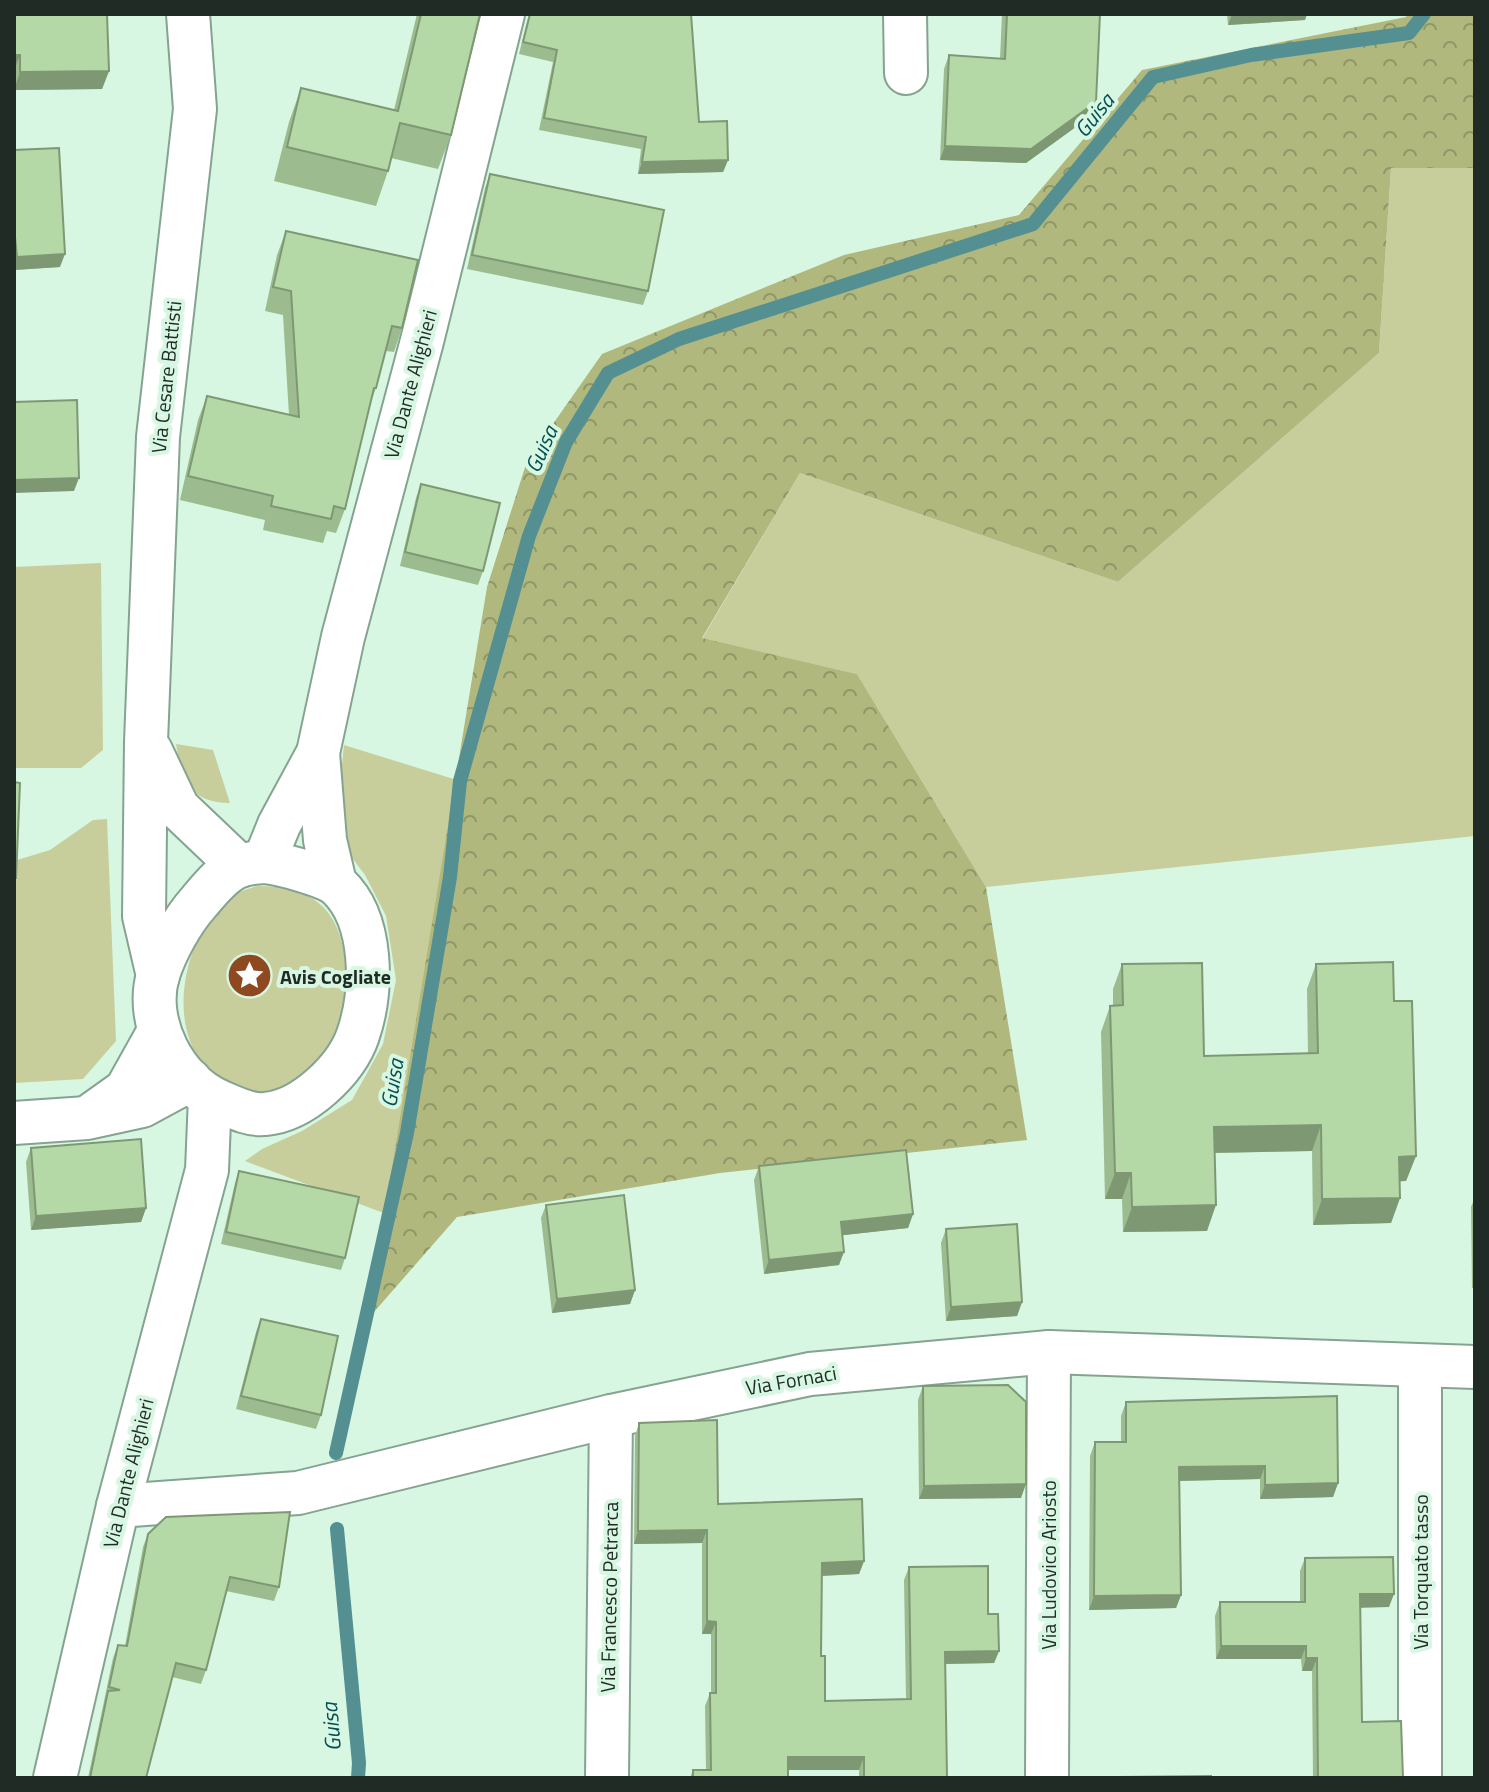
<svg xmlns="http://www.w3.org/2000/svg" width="1489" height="1792" viewBox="0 0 1489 1792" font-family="'Titillium Web',sans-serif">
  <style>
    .green { fill: #c7ce9b }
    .forest { fill: url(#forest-crowns) }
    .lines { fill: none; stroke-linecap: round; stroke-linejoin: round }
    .stream { stroke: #548f91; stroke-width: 14 }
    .minor-casing { stroke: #86a391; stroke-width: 46 }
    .minor { stroke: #fff; stroke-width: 42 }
    .wall { fill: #9cbb8f }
    .shaded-wall { fill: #7f9874 }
    .building { fill: #b5d9a6; stroke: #7f9874; stroke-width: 2 }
    .labels { text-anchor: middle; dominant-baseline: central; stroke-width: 8; stroke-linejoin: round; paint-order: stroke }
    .street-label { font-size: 20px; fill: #1f2b24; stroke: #d7f7e3 }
    .poi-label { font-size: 20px; font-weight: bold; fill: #1f2b24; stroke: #d7f7e3; text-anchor: start }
    .water-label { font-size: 22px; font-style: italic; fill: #044f54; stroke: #d7f7e3 }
  </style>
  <defs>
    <pattern id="forest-crowns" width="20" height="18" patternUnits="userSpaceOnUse" patternTransform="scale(2)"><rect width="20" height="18" fill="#b1b87e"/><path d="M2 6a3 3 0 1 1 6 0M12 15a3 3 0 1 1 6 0" fill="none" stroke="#8f9667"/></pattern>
  </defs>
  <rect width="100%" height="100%" fill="#d7f7e3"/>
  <g class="green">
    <polygon points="1391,168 1475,168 1475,836 986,887 857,674 702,639 800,473 1118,582 1379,353"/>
    <polygon points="101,563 103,750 81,768 14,768 14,567"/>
    <path d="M176 744 213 750 230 803C189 803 182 779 176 744Z"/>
    <polygon points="344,745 460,781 389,1215 245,1161 262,1149 302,1131 352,1100 383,1044 396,980 386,916 365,875 347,851 338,804"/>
    <polygon points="107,819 116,1041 83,1079 14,1083 14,861 50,850 93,820"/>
    <path d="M257 886C313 886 339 908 346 963 350 995 345 1028 327 1056 322 1063 311 1069 303 1074 297 1079 291 1086 284 1089 261 1100 228 1087 211 1072 164 1031 183 939 225 901 233 893 246 890 257 886Z"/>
  </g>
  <polygon class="forest" points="1408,14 1475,14 1475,168 1391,168 1379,353 1118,582 800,473 702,638 857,674 986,887 1027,1140 720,1173 457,1217 367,1320 487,587 527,461 602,354 844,255 1019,215 1142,70 1406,17"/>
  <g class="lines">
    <g class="stream">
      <polyline points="336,1453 407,1133 450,877 460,781 529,536 566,442 608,373 679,339 1033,224 1153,77 1251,55 1409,33 1424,14"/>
      <polyline points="337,1529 359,1763 358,1778"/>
    </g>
    <defs>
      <g id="minor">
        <polyline points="905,14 906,73"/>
        <polyline points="151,751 178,808 239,866"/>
        <polyline points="318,753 325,840 335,883"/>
        <polyline points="264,862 279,825 318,753 343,637 422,341 503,14"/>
        <path d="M264 862C281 864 325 875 338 886 374 920 373 991 358 1035 346 1070 303 1111 265 1114 250 1116 233 1107 219 1101 175 1082 144 1022 158 975 166 950 182 921 199 902 210 889 224 871 240 866 247 863 256 863 264 862Z"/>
        <polyline points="158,976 144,916 146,742 158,437 195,109 188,14"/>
        <polyline points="91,1115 126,1090 159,1031"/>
        <polyline points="14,1123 87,1118 142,1106 190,1080"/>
        <polyline points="1420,1366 1420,1778"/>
        <polyline points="118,1506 298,1493 611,1416 810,1374 1049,1352 1475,1367"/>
        <polyline points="55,1778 118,1506 207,1170 210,1097"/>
        <polyline points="607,1778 611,1416"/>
        <polyline points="1047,1778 1049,1352"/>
      </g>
    </defs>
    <use href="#minor" class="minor-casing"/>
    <use href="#minor" class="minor"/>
  </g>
  <g class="wall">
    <polygon points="14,14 109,71 102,89 14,90"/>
    <polygon points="417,14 480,14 451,135 438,169 391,158 388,171 376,206 274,181 289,122 301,88 394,110"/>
    <polygon points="529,14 691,14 699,122 728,160 723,172 638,174 641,149 539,130 553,62 519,54"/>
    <polygon points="1002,14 1100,14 1091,116 1026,163 940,160 944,69 949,55 1000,59"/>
    <polygon points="1227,14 1307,14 1305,20 1228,25"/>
    <polygon points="14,150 60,267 14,270"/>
    <polygon points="490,174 648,291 643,305 467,269 485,188"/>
    <polygon points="286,231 402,328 394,352 386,351 376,388 368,409 345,509 336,533 327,531 323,543 263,530 265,520 180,500 198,420 207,396 289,415 283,315 265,311 277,255"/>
    <polygon points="421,484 483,571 478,585 400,566 416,498"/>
    <polygon points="1122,964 1204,1056 1308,1054 1307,989 1316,964 1394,1001 1416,1156 1406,1181 1400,1181 1400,1198 1391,1223 1313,1225 1312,1151 1215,1153 1207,1231 1123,1232 1122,1199 1105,1199 1101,1032 1110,1006 1113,1006 1113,989"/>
    <polygon points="31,1148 146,1208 141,1222 31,1230 26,1162"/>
    <polygon points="759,1166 913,1214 908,1228 843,1235 839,1265 764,1274 754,1180"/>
    <polygon points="239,1171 345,1258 341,1270 221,1244 235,1183"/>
    <polygon points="1475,1197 1475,1288 1472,1288 1471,1207"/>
    <polygon points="546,1205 635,1290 630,1304 552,1313 541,1218"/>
    <polygon points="946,1229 1022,1302 1017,1316 946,1321 941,1243"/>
    <polygon points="261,1319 321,1415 316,1429 236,1409 256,1332"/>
    <polygon points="923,1386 1021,1498 919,1499 918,1400"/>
    <polygon points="1126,1402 1338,1483 1333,1497 1260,1499 1260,1479 1179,1481 1181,1595 1176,1608 1089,1610 1090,1456 1095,1442 1121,1442 1121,1416"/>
    <polygon points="639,1423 718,1504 864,1561 859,1574 822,1576 821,1656 825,1701 906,1699 904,1580 909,1567 988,1614 999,1651 994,1663 945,1664 947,1778 859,1778 859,1770 788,1770 788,1778 690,1778 693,1770 706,1770 705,1706 710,1693 711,1693 711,1634 702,1634 702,1543 634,1544 635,1436"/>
    <polygon points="148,1534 279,1587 274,1601 226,1591 206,1670 201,1684 172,1677 146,1778 88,1778 113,1658 118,1645 125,1646 143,1547"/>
    <polygon points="1305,1558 1389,1607 1360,1607 1362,1722 1403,1778 1313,1778 1312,1671 1302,1671 1301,1659 1216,1659 1215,1616 1220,1602 1300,1602 1300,1571"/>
  </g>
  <g class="shaded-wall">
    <polygon points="1232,14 1307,14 1305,20 1228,25"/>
    <polygon points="14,55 20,55 14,70"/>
    <polygon points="109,71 102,89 14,90 20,72"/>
    <polygon points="1096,102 1091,116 1026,163 940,160 945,146"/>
    <polygon points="728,160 723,172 638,174 642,162"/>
    <polygon points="65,254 60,267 14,270 14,264 17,257"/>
    <polygon points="79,478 74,491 14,493 14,480"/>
    <polygon points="1321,1125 1312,1151 1205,1153 1214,1127"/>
    <polygon points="1416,1156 1406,1181 1390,1182 1399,1157"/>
    <polygon points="1115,1173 1131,1173 1122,1199 1105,1199"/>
    <polygon points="1400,1198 1391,1223 1313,1225 1322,1199"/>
    <polygon points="1216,1205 1207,1231 1123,1232 1132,1207"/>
    <polygon points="146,1208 141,1222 31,1230 36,1216"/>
    <polygon points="913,1214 908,1228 836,1236 841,1222"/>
    <polygon points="844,1252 839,1265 764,1274 769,1260"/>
    <polygon points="635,1290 630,1304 552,1313 557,1299"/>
    <polygon points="1022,1302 1017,1316 946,1321 951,1307"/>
    <polygon points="1265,1466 1260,1479 1174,1481 1179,1467"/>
    <polygon points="1338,1483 1333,1497 1260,1499 1265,1485"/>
    <polygon points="1026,1484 1021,1498 919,1499 924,1486"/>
    <polygon points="707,1530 702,1543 634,1544 638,1531"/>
    <polygon points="864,1561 859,1574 817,1576 822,1563"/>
    <polygon points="1360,1594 1394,1594 1389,1607 1356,1608"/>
    <polygon points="1181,1595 1176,1608 1089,1610 1094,1596"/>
    <polygon points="707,1621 716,1622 711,1634 702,1634"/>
    <polygon points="1221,1646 1306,1646 1301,1659 1216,1659"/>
    <polygon points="999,1651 994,1663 941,1664 945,1652"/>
    <polygon points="1306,1658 1317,1658 1312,1671 1302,1671"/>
    <polygon points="788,1757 864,1757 859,1770 783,1770"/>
  </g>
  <g class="building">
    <polygon points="14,14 107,14 109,71 20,72 20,55 14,55"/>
    <polygon points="421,14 480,14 451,135 400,123 388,171 287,147 301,88 398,111"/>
    <polygon points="530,14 691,14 699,122 727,121 728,160 642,162 646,137 544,118 557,50 523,42"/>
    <polygon points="1007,14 1100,14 1096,102 1031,149 945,146 949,55 1005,59"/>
    <polygon points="59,148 65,254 17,257 14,227 14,150"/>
    <polygon points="490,174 664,210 648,291 472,255"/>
    <polygon points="286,231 418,260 402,328 392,326 376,388 374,388 345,509 334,506 331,519 271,506 273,496 188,476 207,396 299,417 291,291 273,287"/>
    <polygon points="77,400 79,478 14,480 14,402"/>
    <polygon points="421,484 500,503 483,571 405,552"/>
    <polygon points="14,782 20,783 16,878 14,878"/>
    <polygon points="1393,962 1394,1001 1412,1001 1416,1156 1399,1157 1400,1198 1322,1199 1321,1125 1214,1127 1216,1205 1132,1207 1131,1173 1115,1173 1110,1006 1123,1005 1122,964 1202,963 1204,1056 1318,1053 1316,964"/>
    <polygon points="141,1139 146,1208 36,1216 31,1148"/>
    <polygon points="906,1150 913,1214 841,1222 844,1252 769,1260 759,1166"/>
    <polygon points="239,1171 359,1197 345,1258 226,1232"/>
    <polygon points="624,1195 635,1290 557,1299 546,1205"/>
    <polygon points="1017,1224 1022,1302 951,1307 946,1229"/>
    <polygon points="261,1319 338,1336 321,1415 241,1396"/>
    <polygon points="1008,1385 1026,1402 1026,1484 924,1486 923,1386"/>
    <polygon points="1337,1396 1338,1483 1265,1485 1265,1466 1179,1467 1181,1595 1094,1596 1095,1442 1126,1442 1126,1402"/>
    <polygon points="717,1420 718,1504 862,1499 864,1561 822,1563 821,1656 825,1656 825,1701 911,1699 909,1567 988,1566 988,1614 998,1614 999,1651 945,1652 947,1778 864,1778 864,1757 788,1757 788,1778 693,1778 693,1770 711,1770 710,1693 716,1693 716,1622 707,1621 707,1530 638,1531 639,1423"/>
    <polygon points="290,1512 279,1587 230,1577 206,1670 176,1663 146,1778 90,1778 108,1691 120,1690 109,1687 118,1645 127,1646 148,1534 166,1517"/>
    <polygon points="1393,1557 1394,1594 1360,1594 1362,1722 1401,1721 1403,1778 1318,1778 1317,1658 1306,1658 1306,1646 1221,1646 1220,1602 1305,1602 1305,1558"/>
    <polygon points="1211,1776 1211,1778 1118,1778 1118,1777"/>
  </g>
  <defs>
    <symbol id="sight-disc" viewBox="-11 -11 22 22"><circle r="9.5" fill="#8f4920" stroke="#d7f7e3"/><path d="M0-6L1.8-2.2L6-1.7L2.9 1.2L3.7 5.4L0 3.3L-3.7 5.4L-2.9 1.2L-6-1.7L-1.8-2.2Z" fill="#fff"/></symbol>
  </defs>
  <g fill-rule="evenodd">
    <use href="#sight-disc" x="224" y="950" width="51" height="51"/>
  </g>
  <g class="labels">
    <g class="street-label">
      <text transform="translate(166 377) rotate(-84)">Via Cesare Battisti</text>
      <text transform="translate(410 384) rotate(-75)">Via Dante Alighieri</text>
      <text transform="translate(791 1380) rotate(-10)">Via Fornaci</text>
      <text transform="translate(128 1473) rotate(-76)">Via Dante Alighieri</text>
      <text transform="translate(1048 1565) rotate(-90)">Via Ludovico Ariosto</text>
      <text transform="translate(1420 1572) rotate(-90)">Via Torquato tasso</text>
      <text transform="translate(609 1597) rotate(-89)">Via Francesco Petrarca</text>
    </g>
    <g class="poi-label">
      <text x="280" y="976">Avis Cogliate</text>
    </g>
    <g class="water-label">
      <text transform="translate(1094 115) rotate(-51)">Guisa</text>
      <text transform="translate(541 449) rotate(-66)">Guisa</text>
      <text transform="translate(392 1083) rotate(-81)">Guisa</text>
      <text transform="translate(331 1727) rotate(-95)">Guisa</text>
    </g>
  </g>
  <rect width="1489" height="1792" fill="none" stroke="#1f2b24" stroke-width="32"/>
</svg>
